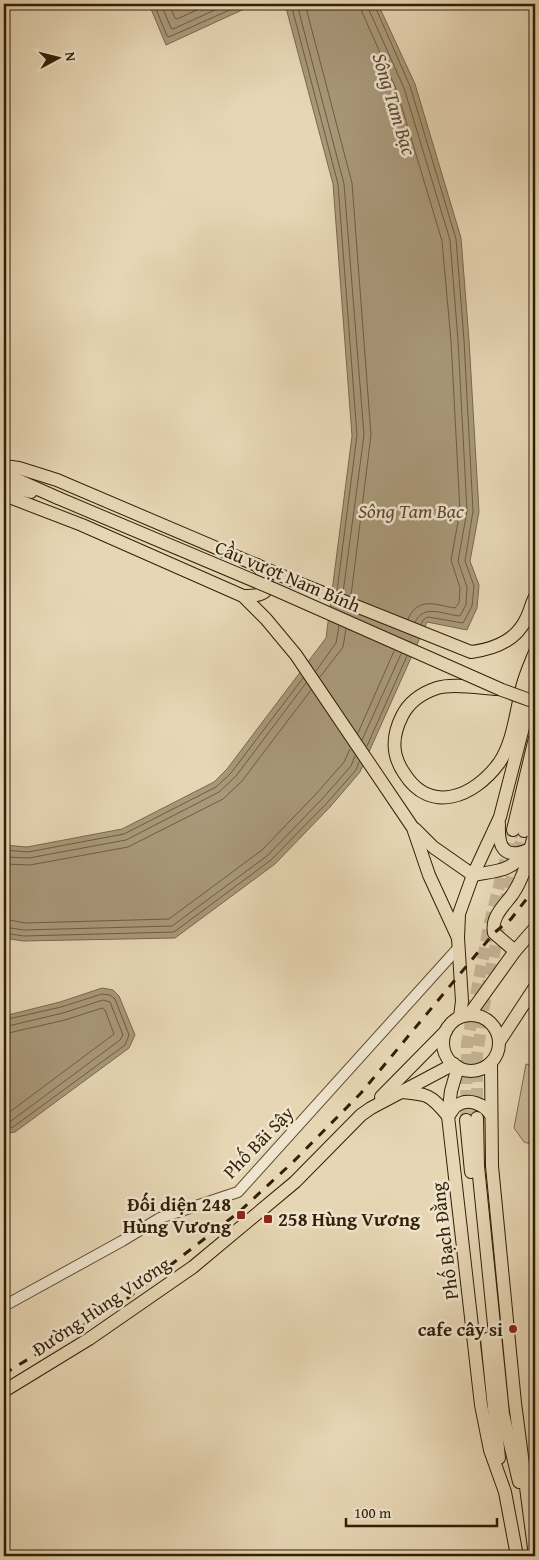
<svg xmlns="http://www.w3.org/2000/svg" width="539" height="1560" viewBox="0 0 539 1560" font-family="'Gentium Book Plus',serif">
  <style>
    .green { fill: #c8b796; stroke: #7d6b4e }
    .water { fill: #a99879; stroke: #79684b }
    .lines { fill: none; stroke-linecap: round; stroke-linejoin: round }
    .shore { stroke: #6e5c40; stroke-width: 1 }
    .major-tunnel { stroke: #c3b191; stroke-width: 12; stroke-dasharray: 12 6; stroke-linecap: butt }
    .minor-casing { stroke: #5f4d32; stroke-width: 12 }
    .major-casing { stroke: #321f06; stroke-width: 14 }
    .minor { stroke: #efe4ce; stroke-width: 10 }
    .major { stroke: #e7d6b4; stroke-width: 12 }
    .rail { stroke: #321f06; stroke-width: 3; stroke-dasharray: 9 9; stroke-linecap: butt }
    .major-bridge-casing { stroke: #321f06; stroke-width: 14; stroke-linecap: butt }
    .major-bridge { stroke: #e7d6b4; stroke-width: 12 }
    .poi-dot { fill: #8f2418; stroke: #efe4ce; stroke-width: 2 }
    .labels { text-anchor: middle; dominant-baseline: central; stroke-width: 5; stroke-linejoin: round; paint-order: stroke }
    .street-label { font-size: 19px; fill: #321f06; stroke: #efe4ce }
    .poi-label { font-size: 19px; font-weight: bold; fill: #321f06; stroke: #efe4ce; text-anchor: end }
    .water-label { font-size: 20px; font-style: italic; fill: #5c492e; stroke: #efe4ce }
  </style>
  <rect width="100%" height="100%" fill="#e7d6b4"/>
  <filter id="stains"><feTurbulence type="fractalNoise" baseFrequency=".004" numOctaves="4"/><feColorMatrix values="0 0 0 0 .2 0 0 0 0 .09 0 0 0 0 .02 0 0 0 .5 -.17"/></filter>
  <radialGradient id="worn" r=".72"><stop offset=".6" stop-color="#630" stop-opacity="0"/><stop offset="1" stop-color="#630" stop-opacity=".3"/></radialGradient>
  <polygon class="green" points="526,1064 530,1065 530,1074 535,1077 535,1143 530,1144 524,1142 514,1128"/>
  <g class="water">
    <polygon points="149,4 255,4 166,45"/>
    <polygon points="285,4 378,4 415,84 461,238 469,340 479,512 470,561 479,585 477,608 467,630 427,622 360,772 330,807 275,864 175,938 23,941 4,938 4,845 27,847 122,829 214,782 227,769 326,638 352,436 333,184"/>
    <polygon points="102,988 113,990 119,996 135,1035 129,1048 15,1132 4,1134 4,1016 60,1002"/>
  </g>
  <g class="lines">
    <g class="shore">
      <polyline points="154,4 167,36 169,37 243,4"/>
      <polyline points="161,4 171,28 173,29 228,4"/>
      <polyline points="169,4 175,18 177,19 210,4"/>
      <polyline points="291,4 338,184 357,435 337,591"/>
      <polyline points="297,4 344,184 364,435 343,593"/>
      <polyline points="305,4 352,183 371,435 351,596"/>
      <path d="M360 4 362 12 397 91 442 241 451 341 460 511 451 560 460 588 459 603 455 608C436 605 418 596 408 619"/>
      <path d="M368 4 369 10 404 88 450 240 458 340 467 511 458 561 467 587 466 605 460 616C444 615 424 603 415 622"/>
      <polyline points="374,4 410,86 456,239 464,340 473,511 465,561 474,586 472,606 463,623 428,617 424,619 421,624"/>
      <polyline points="316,671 336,643 339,626"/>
      <polyline points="320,677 343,647 346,629"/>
      <polyline points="358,733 394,651"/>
      <polyline points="362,740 401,654"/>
      <polyline points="367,746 407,656"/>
      <polyline points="4,850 28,852 124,834 216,787 231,773 303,678"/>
      <polyline points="4,857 29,858 126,840 219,792 236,776 306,683"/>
      <polyline points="4,864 30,865 128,847 223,799 242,781 311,690"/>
      <polyline points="4,919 25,923 169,919 262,850 316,794 344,762 350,749"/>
      <polyline points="4,927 24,930 172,926 267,856 322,799 351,766 355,756"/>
      <polyline points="4,933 24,936 174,932 271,860 326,804 356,770 359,762"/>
      <polyline points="4,1020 61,1007 102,994 110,995 115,999 129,1035 125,1045 13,1127 4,1129"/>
      <polyline points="4,1027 63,1013 103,1000 110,1002 123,1035 120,1040 11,1121 4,1123"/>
      <polyline points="4,1034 65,1020 102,1008 105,1010 114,1034 7,1114 4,1115"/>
    </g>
    <g class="major-tunnel">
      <polyline points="504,906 524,831"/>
      <polyline points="477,1118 477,1056 484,1006 499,928"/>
      <polyline points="466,1120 467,1044 489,926 513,830"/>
    </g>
    <defs>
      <polyline id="minor" points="4,1306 122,1241 160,1218 238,1192 459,947"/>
      <g id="major">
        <path d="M4 466 19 468 57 480 301 584 471 652C494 649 516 641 526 619 530 612 531 604 535 597"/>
        <polyline points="4,474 58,498"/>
        <polyline points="4,486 31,492"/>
        <polyline points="4,495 82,525 243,596 266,619 296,655 413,828 429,875 458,938"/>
        <path d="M243 596C272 597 273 586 257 565"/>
        <path d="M497 689C480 688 453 683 437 688 422 693 409 702 402 716 392 736 391 754 404 773 430 815 474 797 499 763 514 741 516 709 523 684 526 673 531 662 535 652"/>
        <path d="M499 824C498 846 503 860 528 850"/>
        <path d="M415 829 433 847 473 875C503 870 508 872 530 849"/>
        <polyline points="513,830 535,738"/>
        <polyline points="524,831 535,784"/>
        <path d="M515 951 494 933C491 917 503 907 512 895 526 875 528 855 535 832"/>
        <polyline points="469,1015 515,951 535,928"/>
        <circle cx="471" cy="1043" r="28"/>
        <polyline points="460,1017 462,1001 458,938 459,914 473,875 500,817 535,681"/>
        <polyline points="499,1042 535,987"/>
        <polyline points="491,1063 492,1166 515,1403 535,1556"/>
        <polyline points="458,1067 451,1091 448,1116 481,1405 490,1450 505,1492 517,1556"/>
        <path d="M399 1092C428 1094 430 1094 448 1116 451 1113 453 1108 456 1106 468 1097 484 1104 491 1115"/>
        <polyline points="381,1097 446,1031"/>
        <polyline points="477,1118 478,1166 503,1414 519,1482"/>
        <polyline points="466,1120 471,1172"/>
        <polyline points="487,1339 499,1458"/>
        <polyline points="4,1391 89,1339 193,1267 295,1182 361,1115 371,1108 454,1064"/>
      </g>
    </defs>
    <use href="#minor" class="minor-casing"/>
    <use href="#major" class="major-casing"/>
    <use href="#minor" class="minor"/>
    <use href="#major" class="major"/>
    <polyline class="rail" points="4,1374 128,1298 239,1212 293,1162 361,1093 494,933 511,919 535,888"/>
    <defs>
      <polyline id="major-bridge" points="58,498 276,590 502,690 535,702"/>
    </defs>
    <use href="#major-bridge" class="major-bridge-casing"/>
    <use href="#major-bridge" class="major-bridge"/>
  </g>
  <g class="poi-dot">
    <rect x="236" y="1210" width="10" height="10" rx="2.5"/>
    <rect x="263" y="1214" width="10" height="10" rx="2.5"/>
    <circle cx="513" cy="1329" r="5"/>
  </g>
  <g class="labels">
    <g class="street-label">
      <text transform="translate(288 576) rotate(23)">Cầu vượt Nam Bính</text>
      <text transform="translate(258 1142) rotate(-46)">Phố Bãi Sậy</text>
      <text transform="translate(444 1241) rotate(-97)">Phố Bạch Đằng</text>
      <text transform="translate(101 1306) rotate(-34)">Đường Hùng Vương</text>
    </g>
    <g class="poi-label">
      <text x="231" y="1204">Đối diện 248<tspan x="231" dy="22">Hùng Vương</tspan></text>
      <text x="278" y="1219" text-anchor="start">258 Hùng Vương</text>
      <text x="503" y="1329">cafe cây si</text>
    </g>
    <g class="water-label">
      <text transform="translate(395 104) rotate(73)">Sông Tam Bạc</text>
      <text x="411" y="510">Sông Tam Bạc</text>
    </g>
  </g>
  <rect width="539" height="1560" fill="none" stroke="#e7d6b4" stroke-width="20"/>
  <rect x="5" y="5" width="529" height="1550" fill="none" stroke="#321f06" stroke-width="2.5"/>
  <rect x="10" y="10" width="519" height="1540" fill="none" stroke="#321f06"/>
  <g transform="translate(58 58) rotate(83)" stroke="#efe4ce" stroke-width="4" paint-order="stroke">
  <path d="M0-4L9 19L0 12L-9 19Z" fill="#321f06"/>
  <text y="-8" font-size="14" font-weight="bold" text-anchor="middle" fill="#321f06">N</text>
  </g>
  <path d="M346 1518v8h151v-8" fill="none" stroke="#321f06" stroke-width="2.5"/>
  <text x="354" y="1518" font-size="15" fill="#321f06" stroke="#efe4ce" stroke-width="4" paint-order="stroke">100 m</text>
  <rect width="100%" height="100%" filter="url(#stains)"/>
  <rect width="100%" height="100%" fill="url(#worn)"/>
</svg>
